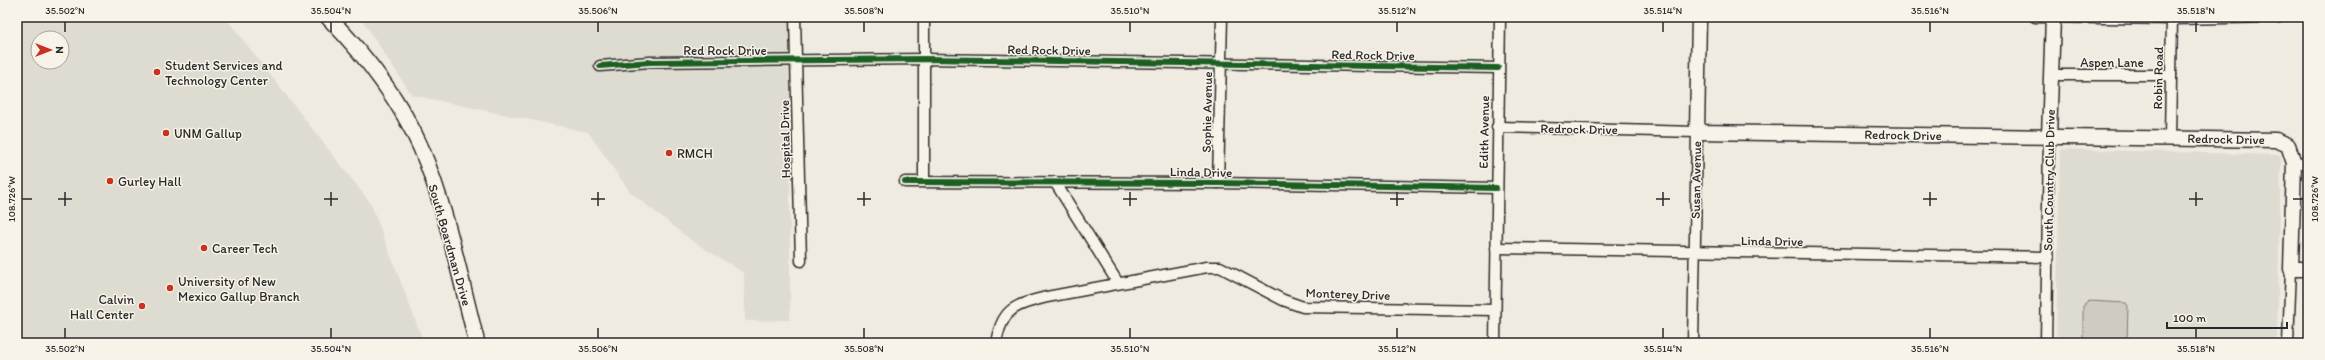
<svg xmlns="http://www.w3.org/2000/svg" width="2325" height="360" viewBox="0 0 2325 360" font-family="Itim,sans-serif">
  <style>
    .built { fill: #dedbd1; fill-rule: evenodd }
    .green { fill: #cfcbc2; stroke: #7d7b76 }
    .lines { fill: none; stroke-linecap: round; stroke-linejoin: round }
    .street-casing { stroke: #2b2b2b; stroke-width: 13 }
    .secondary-casing { stroke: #2b2b2b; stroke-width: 17 }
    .primary-casing { stroke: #2b2b2b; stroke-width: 18 }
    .street { stroke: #f7f3e8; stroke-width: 10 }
    .secondary { stroke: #f7f3e8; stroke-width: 14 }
    .primary { stroke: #f7f3e8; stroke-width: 15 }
    .cycleway-casing { stroke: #f7f3e8; stroke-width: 8 }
    .cycleway { stroke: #1b5e20; stroke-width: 6 }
    .ticks { fill: none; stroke: #2b2b2b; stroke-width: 1.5 }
    .poi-dot { fill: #c8321e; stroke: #f7f3e8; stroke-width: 1.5 }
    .labels { text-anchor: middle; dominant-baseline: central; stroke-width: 3; stroke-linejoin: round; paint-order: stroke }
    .street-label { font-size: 13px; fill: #2b2b2b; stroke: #f7f3e8 }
    .poi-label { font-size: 13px; fill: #2b2b2b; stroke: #f7f3e8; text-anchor: start }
    .neatline { fill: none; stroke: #2b2b2b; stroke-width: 1.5 }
    .ticks-label { font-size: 10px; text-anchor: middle; fill: #2b2b2b }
  </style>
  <rect width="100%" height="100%" fill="#efebe0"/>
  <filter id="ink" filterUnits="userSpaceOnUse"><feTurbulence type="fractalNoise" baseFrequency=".025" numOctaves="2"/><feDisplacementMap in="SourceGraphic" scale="8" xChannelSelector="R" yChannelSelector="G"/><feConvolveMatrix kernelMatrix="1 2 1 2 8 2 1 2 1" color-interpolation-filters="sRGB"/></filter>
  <g filter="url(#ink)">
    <g class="built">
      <path d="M17 17H225L371 204 424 343H17ZM38 38H62V62H38Z"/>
      <polygon points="360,17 790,17 790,320 745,321 744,273 691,240 630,192 588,132 412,95"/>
      <polygon points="2060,149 2281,155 2277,343 2056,343"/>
    </g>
    <polygon class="green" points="2089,301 2126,303 2128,306 2127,343 2083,343 2083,306"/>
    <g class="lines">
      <defs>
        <g id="street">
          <polyline points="795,17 801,261"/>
          <polyline points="2035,17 2172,19 2279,17"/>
          <polyline points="600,66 650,62 924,59 1498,68"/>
          <polyline points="2052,75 2171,75"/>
          <polyline points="1497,127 1697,132 1693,343"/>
          <polyline points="2170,138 2172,17"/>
          <polyline points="2294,163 2308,163"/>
          <polyline points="905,182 1218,183 1496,188"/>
          <polyline points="924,182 924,17"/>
          <polyline points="1055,182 1118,283"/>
          <polyline points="1218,183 1222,17"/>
          <polyline points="1496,248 2048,257"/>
          <path d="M996 343C1002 308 1015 305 1047 297L1207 267H1220L1283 300 1303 307 1494 310"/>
          <polyline points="1495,343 1500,17"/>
          <polyline points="2046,343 2049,137"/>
          <polyline points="2288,343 2291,269"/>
        </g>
        <g id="secondary">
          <polyline points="1699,17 1697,132 2276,140 2288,145 2294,163 2291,269 2308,269"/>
          <polyline points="2049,137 2053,17"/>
        </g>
        <path id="primary" d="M328 17C365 55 399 98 421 148 447 210 460 278 477 343"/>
      </defs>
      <use href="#street" class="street-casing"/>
      <use href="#secondary" class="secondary-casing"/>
      <use href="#primary" class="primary-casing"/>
      <use href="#street" class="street"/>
      <use href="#secondary" class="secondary"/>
      <use href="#primary" class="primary"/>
      <defs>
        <g id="cycleway">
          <polyline points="600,66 650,62 924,59 1498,68"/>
          <polyline points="905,182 1218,183 1496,188"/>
        </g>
      </defs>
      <use href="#cycleway" class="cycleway-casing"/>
      <use href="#cycleway" class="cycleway"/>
    </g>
  </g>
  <path class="ticks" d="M65 22V32M331 22V32M598 22V32M864 22V32M1130 22V32M1397 22V32M1663 22V32M1930 22V32M2196 22V32M65 192V206M331 192V206M598 192V206M864 192V206M1130 192V206M1397 192V206M1663 192V206M1930 192V206M2196 192V206M22 199H32M58 199H72M324 199H338M591 199H605M857 199H871M1123 199H1137M1390 199H1404M1656 199H1670M1923 199H1937M2189 199H2203M2293 199H2303M65 328V338M331 328V338M598 328V338M864 328V338M1130 328V338M1397 328V338M1663 328V338M1930 328V338M2196 328V338"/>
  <g class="poi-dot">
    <circle cx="157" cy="72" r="4"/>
    <circle cx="166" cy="133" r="4"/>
    <circle cx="669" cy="153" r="4"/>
    <circle cx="110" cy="181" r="4"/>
    <circle cx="204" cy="248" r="4"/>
    <circle cx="170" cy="288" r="4"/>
    <circle cx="142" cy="306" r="4"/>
  </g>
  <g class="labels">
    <g class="street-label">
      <text x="725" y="50">Red Rock Drive</text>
      <text transform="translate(1049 50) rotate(1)">Red Rock Drive</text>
      <text transform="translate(1373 55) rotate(1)">Red Rock Drive</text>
      <text x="2112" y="62">Aspen Lane</text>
      <text transform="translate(2158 78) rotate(-89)">Robin Road</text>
      <text transform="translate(1207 112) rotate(-89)">Sophie Avenue</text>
      <text transform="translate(1579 129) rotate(1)">Redrock Drive</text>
      <text transform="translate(1484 132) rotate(-89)">Edith Avenue</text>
      <text transform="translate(1903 135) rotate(1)">Redrock Drive</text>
      <text transform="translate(785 139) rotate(-91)">Hospital Drive</text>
      <text transform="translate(2226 139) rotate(1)">Redrock Drive</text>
      <text transform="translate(1201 172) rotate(1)">Linda Drive</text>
      <text transform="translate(1696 180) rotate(-89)">Susan Avenue</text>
      <text transform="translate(2049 180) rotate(-89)">South Country Club Drive</text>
      <text transform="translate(1772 241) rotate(1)">Linda Drive</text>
      <text transform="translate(450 245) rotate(74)">South Boardman Drive</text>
      <text transform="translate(1348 294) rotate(2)">Monterey Drive</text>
    </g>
    <g class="poi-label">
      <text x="165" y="65">Student Services and<tspan x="165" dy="15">Technology Center</tspan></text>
      <text x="174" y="133">UNM Gallup</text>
      <text x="677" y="153">RMCH</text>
      <text x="118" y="181">Gurley Hall</text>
      <text x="212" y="248">Career Tech</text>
      <text x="178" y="281">University of New<tspan x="178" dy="15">Mexico Gallup Branch</tspan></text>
      <text x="134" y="299" text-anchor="end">Calvin<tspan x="134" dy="15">Hall Center</tspan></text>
    </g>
  </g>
  <rect width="2325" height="360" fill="none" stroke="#f7f3e8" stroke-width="44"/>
  <g transform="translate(50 50) rotate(90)"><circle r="19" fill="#f7f3e8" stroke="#a5a39c"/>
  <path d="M0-3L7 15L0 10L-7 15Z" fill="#c8321e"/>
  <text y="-6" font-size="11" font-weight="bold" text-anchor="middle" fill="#2b2b2b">N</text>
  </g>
  <path d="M2167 322v6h120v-6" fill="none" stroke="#2b2b2b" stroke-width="2"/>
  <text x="2173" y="322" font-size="12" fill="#2b2b2b" stroke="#f7f3e8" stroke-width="3" paint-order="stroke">100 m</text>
  <rect x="22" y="22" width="2281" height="316" class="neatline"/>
  <g class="ticks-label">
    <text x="65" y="14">35.502°N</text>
    <text x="331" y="14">35.504°N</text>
    <text x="598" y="14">35.506°N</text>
    <text x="864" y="14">35.508°N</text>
    <text x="1130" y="14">35.510°N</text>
    <text x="1397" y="14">35.512°N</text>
    <text x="1663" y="14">35.514°N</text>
    <text x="1930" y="14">35.516°N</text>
    <text x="2196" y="14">35.518°N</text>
    <text transform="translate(2314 199) rotate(-90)" y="4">108.726°W</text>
    <text transform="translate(11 199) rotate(-90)" y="4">108.726°W</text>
    <text x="65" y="352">35.502°N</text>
    <text x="331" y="352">35.504°N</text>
    <text x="598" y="352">35.506°N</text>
    <text x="864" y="352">35.508°N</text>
    <text x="1130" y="352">35.510°N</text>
    <text x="1397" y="352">35.512°N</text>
    <text x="1663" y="352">35.514°N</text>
    <text x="1930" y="352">35.516°N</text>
    <text x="2196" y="352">35.518°N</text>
  </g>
</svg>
